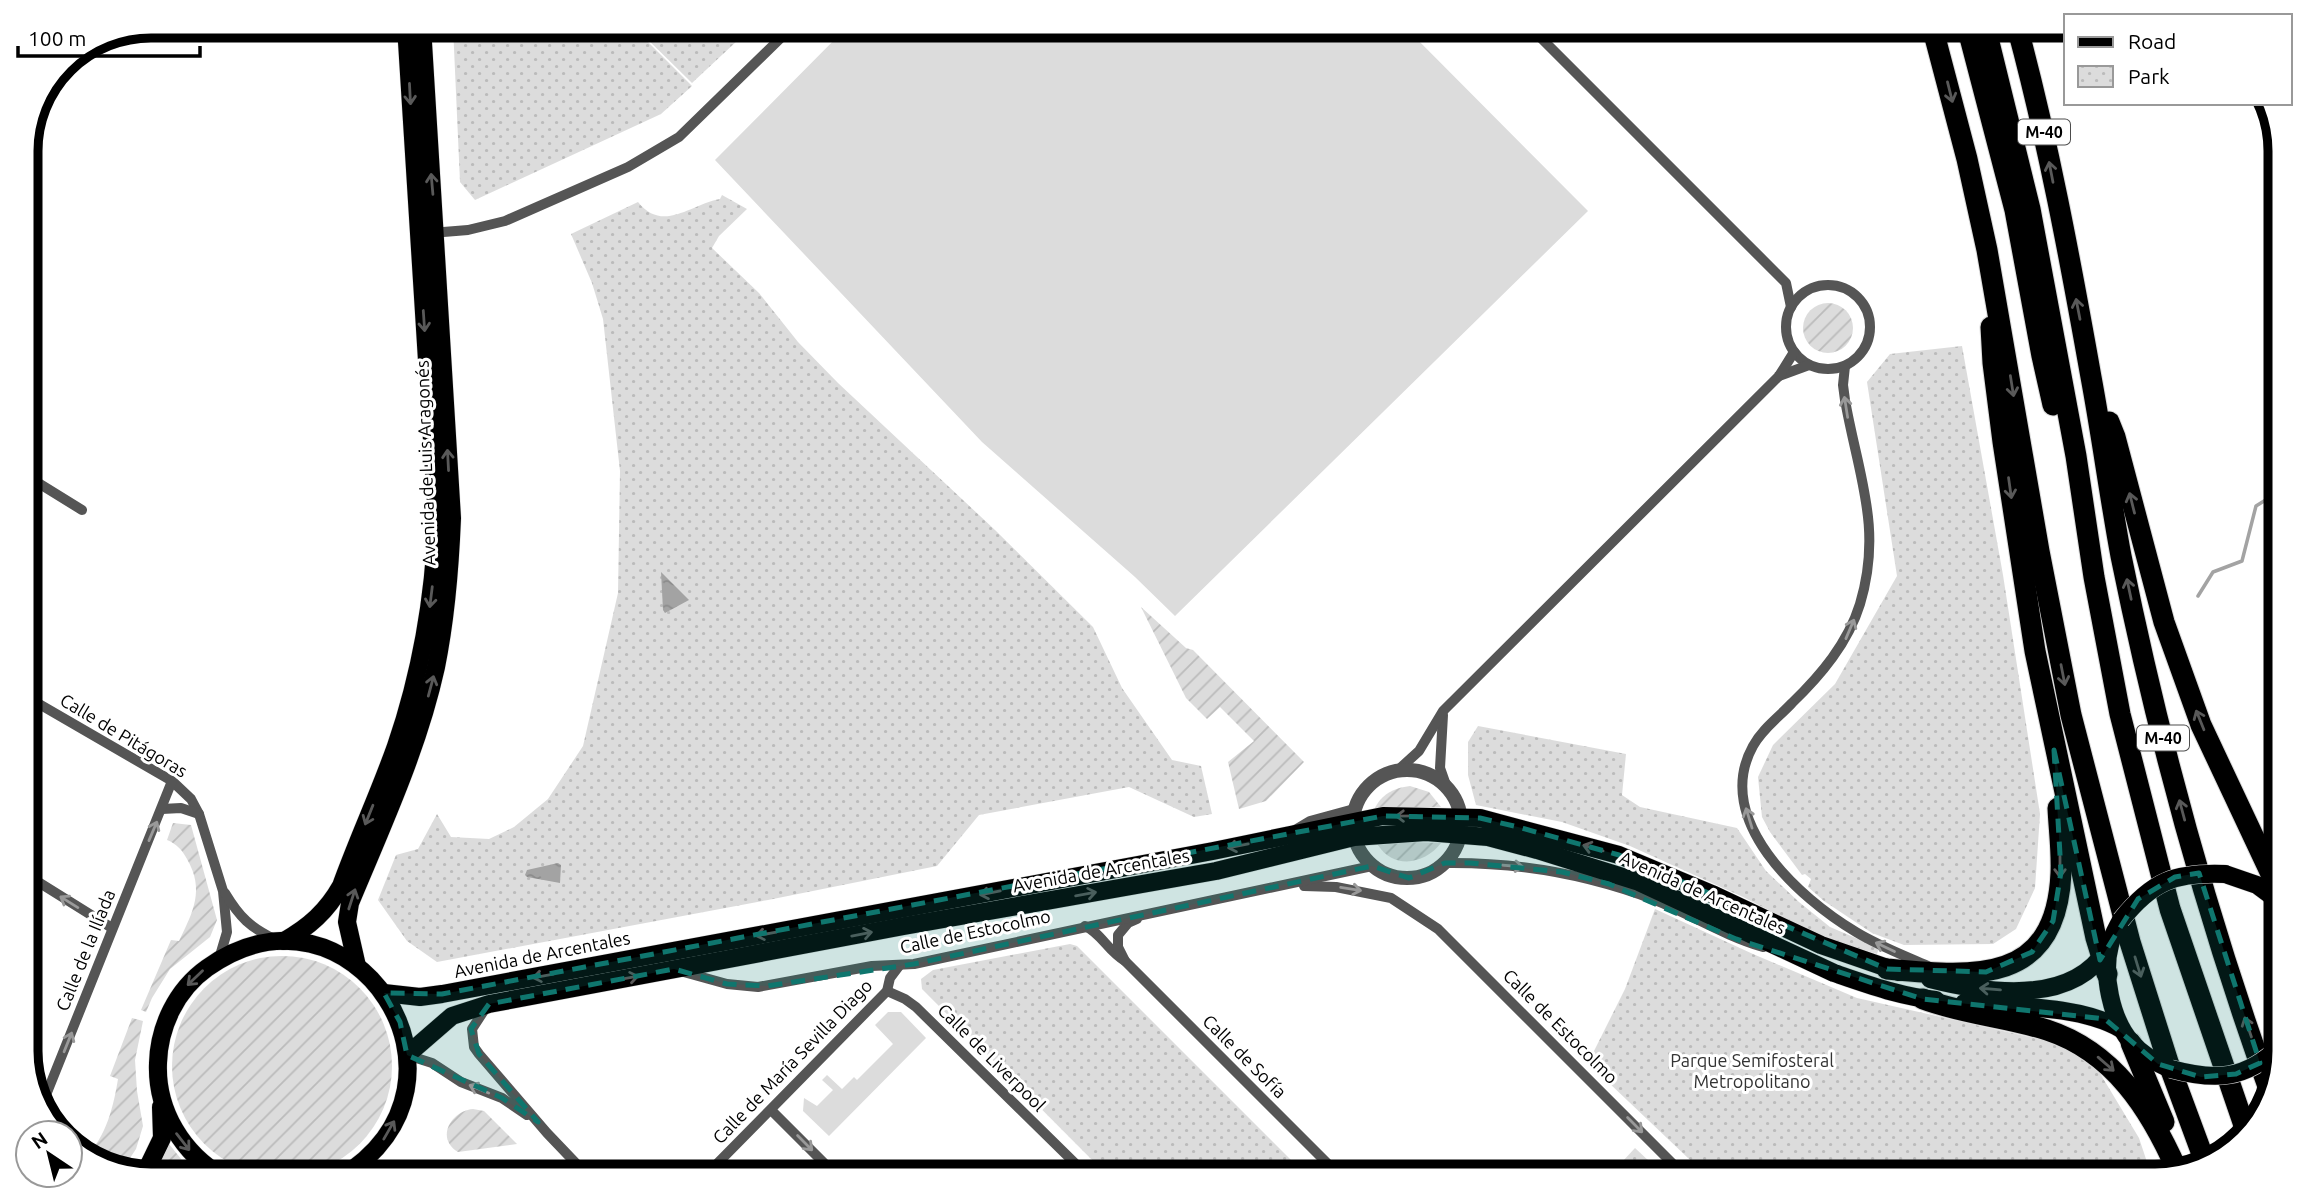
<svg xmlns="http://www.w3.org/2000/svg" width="2306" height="1203" viewBox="0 0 2306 1203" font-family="Ubuntu,sans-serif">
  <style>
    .grass { fill: #dcdcdc }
    .park { fill: url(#park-dots) }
    .garden { fill: url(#garden-furrows) }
    .water { fill: url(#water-ripples) }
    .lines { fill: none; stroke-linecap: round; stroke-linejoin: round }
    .stream { stroke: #a3a3a3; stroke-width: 3.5 }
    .primary-casing { stroke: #dbdbdb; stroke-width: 19 }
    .motorway-casing { stroke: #dbdbdb; stroke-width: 23 }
    .minor { stroke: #555; stroke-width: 10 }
    .tertiary { stroke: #555; stroke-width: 14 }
    .primary { stroke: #000; stroke-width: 18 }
    .motorway { stroke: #000; stroke-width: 21 }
    .primary-bridge-casing { stroke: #dbdbdb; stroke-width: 19; stroke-linecap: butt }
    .primary-bridge { stroke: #000; stroke-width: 18 }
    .oneway { stroke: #595959 }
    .oneway2 { stroke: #999 }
    .marked { fill: #0f766e; fill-opacity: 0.2; stroke: #0f766e; stroke-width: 5; stroke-dasharray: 14 9; stroke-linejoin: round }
    .labels { text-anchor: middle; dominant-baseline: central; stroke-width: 6; stroke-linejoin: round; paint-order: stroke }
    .shield { fill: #fff; stroke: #4c4c4c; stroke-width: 2 }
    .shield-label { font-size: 16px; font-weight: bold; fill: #000 }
    .street-label { font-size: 18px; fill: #000; stroke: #fff }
    .park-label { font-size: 18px; fill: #333; stroke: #fff }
    .rim { fill: none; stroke: #000; stroke-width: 9 }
  </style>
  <defs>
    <pattern id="park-dots" width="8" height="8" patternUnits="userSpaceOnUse" patternTransform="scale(1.75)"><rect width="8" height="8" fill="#dcdcdc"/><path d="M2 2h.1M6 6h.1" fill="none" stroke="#bbb" stroke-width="1.8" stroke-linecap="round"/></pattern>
    <pattern id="garden-furrows" width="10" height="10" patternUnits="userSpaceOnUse" patternTransform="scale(1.75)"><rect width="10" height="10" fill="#dcdcdc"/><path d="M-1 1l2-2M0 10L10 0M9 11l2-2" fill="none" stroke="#bbb"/></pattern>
    <pattern id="water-ripples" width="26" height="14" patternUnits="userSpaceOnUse" patternTransform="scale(1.75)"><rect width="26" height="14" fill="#a3a3a3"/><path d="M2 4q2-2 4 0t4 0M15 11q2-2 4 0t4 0" fill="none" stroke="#8b8b8b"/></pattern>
  </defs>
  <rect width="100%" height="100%" fill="#fff"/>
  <g class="grass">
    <polygon points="848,26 1404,26 1588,211 1175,616 1135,577 982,442 715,160"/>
    <polygon points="888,1012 901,1012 926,1038 829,1136 803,1111 804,1098 817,1106 833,1090 822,1080 827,1075 842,1089 854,1077 857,1080 893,1044 875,1025"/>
  </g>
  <g class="park">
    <polygon points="453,26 632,26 692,86 661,114 475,200 460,182"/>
    <polygon points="634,26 753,26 692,83"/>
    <path d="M722 195 747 209 719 236 712 248 759 293 798 342 838 383 995 530 1093 627 1122 688 1172 760 1201 766 1212 814 1194 817 1129 787 979 815 937 866 768 900 437 962 407 941 378 900 396 855 418 849 437 814 451 837 489 839 514 827 548 799 583 746 618 593 620 471 603 319 592 283 571 234 638 202C663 233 689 205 720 199Z"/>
    <polygon points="1962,346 2003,575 2040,814 2035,888 2016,929 1993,944 1904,945 1872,933 1824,901 1808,887 1811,879 1805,874 1802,875 1770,832 1762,817 1758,777 1773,745 1835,684 1897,576 1867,382 1890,354"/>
    <polygon points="1478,726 1626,754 1622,795 1640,807 1737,828 1766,871 1799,902 1830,927 1879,948 1877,954 1821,937 1743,897 1630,846 1562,822 1476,805 1468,775 1468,742"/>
    <polygon points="1655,909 1753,954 1857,998 2065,1045 2098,1070 2139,1138 2152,1177 1708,1177 1588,1063 1625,989"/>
    <polygon points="1070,944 1077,946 1308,1177 1109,1177 922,989 921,979 933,970"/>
    <polygon points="1635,1148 1666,1177 1608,1177"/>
  </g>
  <g class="garden">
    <circle cx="1828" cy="328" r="25"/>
    <polygon points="1141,607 1186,648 1193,650 1304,762 1266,801 1239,809 1228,762 1254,741 1220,707 1207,719 1186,698"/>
    <path d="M1410 786 1429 792 1441 807 1374 810C1381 794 1394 788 1410 786Z"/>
    <path d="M173 823 191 825 217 920 210 937 170 969 152 998 146 1012 141 1010 171 940 179 941C193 912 205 890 187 859 182 850 177 844 167 840Z"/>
    <path d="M1413 842 1441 843C1425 864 1394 870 1378 845Z"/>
    <circle cx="282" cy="1066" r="110"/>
    <path d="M132 1018 143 1021 135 1060 137 1091 143 1126 136 1149 122 1170 96 1164 86 1155C106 1139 114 1104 118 1079L110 1076Z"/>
    <path d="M473 1109 484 1111 517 1144 458 1152C435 1138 451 1111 473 1109Z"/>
    <polygon points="169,1144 190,1170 166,1177 151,1177"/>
  </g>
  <g class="water">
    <polygon points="661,572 689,600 665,613 663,610"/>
    <polygon points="558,863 561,865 560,883 527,877 525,875 527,870"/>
  </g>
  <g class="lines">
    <polyline class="stream" points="2198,596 2213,572 2242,561 2256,506 2280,491"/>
    <defs>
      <g id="primary">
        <polyline points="2225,874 2257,885 2280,902"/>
        <path d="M2121 920C2117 928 2112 936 2110 945 2102 974 2111 1019 2131 1042 2141 1054 2156 1063 2171 1069"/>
        <path d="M284 941C309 927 327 911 341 886 358 839 379 794 396 746 421 673 434 598 437 520L406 26"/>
        <path d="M357 966 347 922 350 903C382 826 418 749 436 667 446 618 450 568 452 518L422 26"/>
        <path d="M1930 979C1985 993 2071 1007 2107 949"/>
        <polyline points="384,993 420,997 442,994 1213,851 1383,816 1480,818 1619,855 1712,894 1821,945 1899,972"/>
        <path d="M1964 1003C2012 1007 2080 1005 2121 1029"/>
        <path d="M407 1055 452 1016 489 1004 904 926 1216 871 1354 837 1426 832 1488 837 1537 850 1639 882 1834 973C1867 984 1901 997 1936 1000"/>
        <polyline points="141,1174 148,1167 162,1138 161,1107"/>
        <path d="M223 1177C183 1154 156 1111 158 1063 159 1027 176 990 207 968 351 865 496 1082 341 1177"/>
      </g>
      <g id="motorway">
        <polyline points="1932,26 1967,159 1987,250 2039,551 2071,715 2130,942 2168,1062 2205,1162"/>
        <polyline points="1967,26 2015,210 2042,356 2053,405"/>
        <polyline points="1985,26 2030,209 2076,456 2094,577 2120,714 2170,909 2246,1131"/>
        <path d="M2017 26C2048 141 2070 259 2091 377 2102 436 2110 497 2121 556 2158 738 2207 918 2270 1092"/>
        <polyline points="1991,327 1993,363 2003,442 2035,651 2096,938 2107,974"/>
        <polyline points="2109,422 2115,437 2164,622 2201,725 2280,893"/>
        <path d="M1887 969C1973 977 2056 986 2061 873 2062 851 2059 830 2058 808"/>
        <path d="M1923 999C1963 1014 2006 1017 2047 1030 2114 1052 2150 1109 2177 1170"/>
        <polyline points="2131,1043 2164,1122"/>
      </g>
    </defs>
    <use href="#primary" class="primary-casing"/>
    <use href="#motorway" class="motorway-casing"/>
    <g class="minor">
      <polyline points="1529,26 1786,283 1791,307"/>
      <polyline points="431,233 468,230 505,221 628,167 679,137 793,26"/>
      <circle cx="1828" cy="327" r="42"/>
      <path d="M1845 366 1843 385 1845 400C1858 474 1883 528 1860 604 1848 643 1821 675 1792 703 1779 717 1762 729 1753 746 1712 820 1799 898 1856 932 1879 946 1903 955 1928 966"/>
      <polyline points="1779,376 1809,365"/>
      <polyline points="27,476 82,510"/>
      <polyline points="27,697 172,781 191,799 199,814 223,891 227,932 219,959"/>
      <polyline points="1443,715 1440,768 1447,788"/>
      <polyline points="1397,771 1419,751 1443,711 1779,376 1794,352"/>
      <polyline points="162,809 181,808 199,814"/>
      <polyline points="1295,830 1310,821 1354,809"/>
      <path d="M1445 863C1517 862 1587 874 1655 900 1692 915 1725 936 1763 947"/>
      <polyline points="27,875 112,928"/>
      <polyline points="1304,886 1336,887 1391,898 1438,929 1686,1177"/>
      <path d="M225 893C240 918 250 927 276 940"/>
      <path d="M1085 926C1102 934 1107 950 1125 961L1341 1177"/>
      <polyline points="1125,961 1118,947 1118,935 1128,923 1137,919"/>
      <polyline points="680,971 727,984 758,987 872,966 914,964 1372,866"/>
      <polyline points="887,991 905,999 916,1007 1089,1177"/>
      <polyline points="487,1006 472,1029 474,1047 479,1054 547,1133 589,1177"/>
      <polyline points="407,1055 432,1063 461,1082 502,1098 527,1115"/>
      <polyline points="33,1080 48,1089"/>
      <polyline points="42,1105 172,781"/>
      <polyline points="771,1110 838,1177"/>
      <polyline points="704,1177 887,991 890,978 899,966"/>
    </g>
    <circle class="tertiary" cx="1407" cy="824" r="54"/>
    <use href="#primary" class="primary"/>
    <use href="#motorway" class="motorway"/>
    <defs>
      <g id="primary-bridge">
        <path d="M2121 920C2152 881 2175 872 2225 874"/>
        <path d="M2171 1069C2215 1081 2246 1080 2280 1046"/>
      </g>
    </defs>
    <use href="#primary-bridge" class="primary-bridge-casing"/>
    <use href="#primary-bridge" class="primary-bridge"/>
  </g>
  <defs><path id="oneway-shaft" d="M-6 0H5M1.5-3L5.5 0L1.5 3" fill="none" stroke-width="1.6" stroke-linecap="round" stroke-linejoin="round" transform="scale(1.75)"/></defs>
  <g class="oneway">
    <use href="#oneway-shaft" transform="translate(1950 92) rotate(76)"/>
    <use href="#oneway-shaft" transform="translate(410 94) rotate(87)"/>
    <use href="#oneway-shaft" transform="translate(2051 172) rotate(-101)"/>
    <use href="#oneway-shaft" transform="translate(432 184) rotate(-95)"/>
    <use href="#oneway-shaft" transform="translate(2078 309) rotate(-101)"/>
    <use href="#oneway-shaft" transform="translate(424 321) rotate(86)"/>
    <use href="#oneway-shaft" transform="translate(2012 386) rotate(81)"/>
    <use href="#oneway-shaft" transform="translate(448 460) rotate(-93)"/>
    <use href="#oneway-shaft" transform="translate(2010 488) rotate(82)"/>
    <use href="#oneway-shaft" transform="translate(2132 503) rotate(-104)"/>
    <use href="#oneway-shaft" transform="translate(2129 589) rotate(-102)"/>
    <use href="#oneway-shaft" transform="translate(431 597) rotate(97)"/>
    <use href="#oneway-shaft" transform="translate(2063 675) rotate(79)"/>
    <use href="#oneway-shaft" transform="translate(431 686) rotate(-75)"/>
    <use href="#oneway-shaft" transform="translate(2200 720) rotate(-112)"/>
    <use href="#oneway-shaft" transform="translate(2182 810) rotate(-105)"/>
    <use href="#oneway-shaft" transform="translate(369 815) rotate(112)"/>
    <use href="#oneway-shaft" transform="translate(1406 816) rotate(179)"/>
    <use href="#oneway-shaft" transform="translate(1238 846) rotate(169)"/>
    <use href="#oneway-shaft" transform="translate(1593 848) rotate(-164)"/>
    <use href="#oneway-shaft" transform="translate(2060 867) rotate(90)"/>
    <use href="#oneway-shaft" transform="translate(990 893) rotate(169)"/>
    <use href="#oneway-shaft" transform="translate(1086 894) rotate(-10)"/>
    <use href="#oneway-shaft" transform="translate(352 899) rotate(-72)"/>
    <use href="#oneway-shaft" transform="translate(766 934) rotate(170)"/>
    <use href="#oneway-shaft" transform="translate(862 934) rotate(-11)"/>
    <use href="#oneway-shaft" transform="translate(2138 967) rotate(73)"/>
    <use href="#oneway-shaft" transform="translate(543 976) rotate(170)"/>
    <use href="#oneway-shaft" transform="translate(195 978) rotate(136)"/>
    <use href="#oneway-shaft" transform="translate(628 978) rotate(-10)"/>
    <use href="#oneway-shaft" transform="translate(1990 989) rotate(-175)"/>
    <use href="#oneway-shaft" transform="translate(2248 1027) rotate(-109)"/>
    <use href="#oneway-shaft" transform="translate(2106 1064) rotate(41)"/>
    <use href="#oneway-shaft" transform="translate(389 1130) rotate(-60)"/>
    <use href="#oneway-shaft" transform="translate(183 1142) rotate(52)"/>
  </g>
  <g class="oneway2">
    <use href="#oneway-shaft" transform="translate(1846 407) rotate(-99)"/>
    <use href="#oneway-shaft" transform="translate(1850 629) rotate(-67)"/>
    <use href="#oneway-shaft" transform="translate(1749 818) rotate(-107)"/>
    <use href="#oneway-shaft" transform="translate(153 831) rotate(-67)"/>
    <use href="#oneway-shaft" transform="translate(1513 866) rotate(5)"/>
    <use href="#oneway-shaft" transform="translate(1351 889) rotate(9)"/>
    <use href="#oneway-shaft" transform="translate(69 902) rotate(-148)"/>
    <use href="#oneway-shaft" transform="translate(1885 947) rotate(-155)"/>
    <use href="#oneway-shaft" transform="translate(68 1042) rotate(-68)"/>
    <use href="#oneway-shaft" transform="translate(479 1089) rotate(-158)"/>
    <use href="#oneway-shaft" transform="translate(1635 1125) rotate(45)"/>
    <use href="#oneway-shaft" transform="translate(805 1143) rotate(45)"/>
  </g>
  <path class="marked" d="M2054 750 2100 960 2138 899 2175 877 2199 873 2260 1063 2236 1074 2201 1077 2158 1064 2105 1019 1923 999 1736 939 1609 884 1562 872 1470 863H1445L1409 878 1372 866 914 964 767 986 727 984 674 969 489 1004 471 1029 479 1054 538 1122 502 1098 407 1055 400 1022 384 993 442 994 1383 816 1480 818 1518 827 1619 855 1887 969 1986 972 2032 952 2053 921 2061 872Z"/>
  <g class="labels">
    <g class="shield">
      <rect x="2018" y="119.5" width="52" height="25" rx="5"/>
      <rect x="2137" y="725.5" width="52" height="25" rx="5"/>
    </g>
    <g class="shield-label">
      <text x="2044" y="132">M-40</text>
      <text x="2163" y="738">M-40</text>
    </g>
    <g class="street-label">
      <text transform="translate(425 463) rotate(-92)">Avenida de Luis Aragonés</text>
      <text transform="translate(124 735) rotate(31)">Calle de Pitágoras</text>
      <text transform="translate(1101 870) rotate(-10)">Avenida de Arcentales</text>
      <text transform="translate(1703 892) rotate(24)">Avenida de Arcentales</text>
      <text transform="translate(975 931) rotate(-12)">Calle de Estocolmo</text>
      <text transform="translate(85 950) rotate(-68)">Calle de la Ilíada</text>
      <text transform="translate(542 954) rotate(-11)">Avenida de Arcentales</text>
      <text transform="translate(1561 1026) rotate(45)">Calle de Estocolmo</text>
      <text transform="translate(1245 1056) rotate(45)">Calle de Sofía</text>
      <text transform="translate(992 1057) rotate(45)">Calle de Liverpool</text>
      <text transform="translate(792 1061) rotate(-46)">Calle de María Sevilla Diago</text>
    </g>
    <g class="park-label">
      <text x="1752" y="1060">Parque Semifosteral<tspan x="1752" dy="21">Metropolitano</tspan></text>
    </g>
  </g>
  <path d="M0 0H2306V1203H0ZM151 38H2155A113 113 0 0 1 2268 151V1051A113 113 0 0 1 2155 1164H151A113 113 0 0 1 38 1051V151A113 113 0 0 1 151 38Z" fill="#fff" fill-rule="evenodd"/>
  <path class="rim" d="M151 38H2155A113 113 0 0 1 2268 151V1051A113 113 0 0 1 2155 1164H151A113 113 0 0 1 38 1051V151A113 113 0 0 1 151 38Z"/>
  <rect x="2064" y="14" width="228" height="91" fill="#ffffff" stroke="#999999" stroke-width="2"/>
  <rect x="2078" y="37" width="35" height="10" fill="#000000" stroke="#999999" stroke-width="2"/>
  <text x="2128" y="49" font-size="21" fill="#000000">Road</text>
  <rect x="2078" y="66" width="35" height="21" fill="url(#park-dots)" stroke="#999999" stroke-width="2"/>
  <text x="2128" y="84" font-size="21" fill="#000000">Park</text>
  <g transform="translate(49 1154) rotate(325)"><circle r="33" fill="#ffffff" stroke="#999999" stroke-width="2"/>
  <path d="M0-5L12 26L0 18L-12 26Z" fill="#000000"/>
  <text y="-10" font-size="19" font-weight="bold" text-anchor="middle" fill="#000000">N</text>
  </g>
  <path d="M18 46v10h182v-10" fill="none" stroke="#000000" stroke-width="3.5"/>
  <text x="28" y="46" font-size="21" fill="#000000" stroke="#ffffff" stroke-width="5" paint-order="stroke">100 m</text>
</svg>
